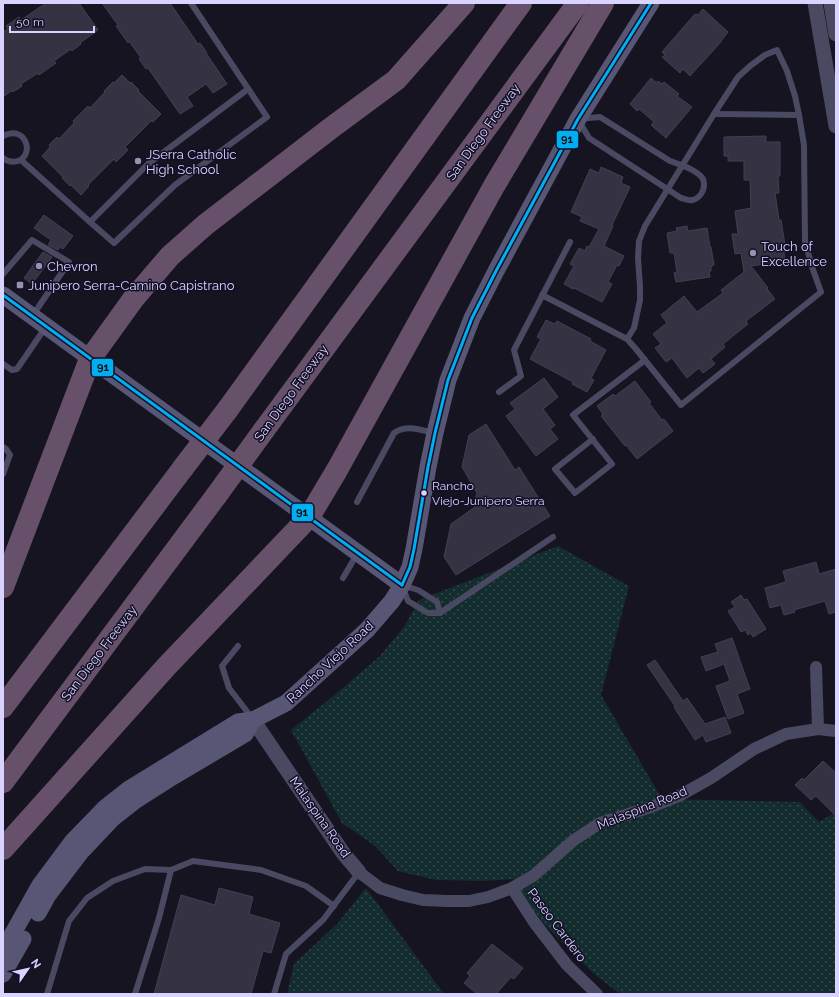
<svg xmlns="http://www.w3.org/2000/svg" width="839" height="997" viewBox="0 0 839 997" font-family="Raleway,sans-serif">
  <style>
    .grass { fill: url(#grass-dots) }
    .building { fill: #343243; stroke: #433f54 }
    .lines { fill: none; stroke-linecap: round; stroke-linejoin: round }
    .service { stroke: #4a4962; stroke-width: 6 }
    .minor { stroke: #4a4962; stroke-width: 12 }
    .tertiary { stroke: #4a4962; stroke-width: 15 }
    .secondary { stroke: #575674; stroke-width: 17 }
    .motorway { stroke: #67516a; stroke-width: 22 }
    .motorway-bridge { stroke: #67516a; stroke-width: 22 }
    .bus-1-casing { stroke: #130f26; stroke-width: 6 }
    .bus-1 { stroke: #00aff2; stroke-width: 3 }
    .poi-dot { fill: #9591b1; stroke: #130f26; stroke-width: 1.5 }
    .bus-dot { fill: #d9d4ff; stroke: #130f26; stroke-width: 1.5 }
    .labels { text-anchor: middle; dominant-baseline: central; stroke-width: 3; stroke-linejoin: round; paint-order: stroke }
    .bus-label { font-size: 12px; fill: #d9d4ff; stroke: #130f26; text-anchor: start }
    .street-label { font-size: 13px; fill: #d9d4ff; stroke: #130f26 }
    .poi-label { font-size: 13px; fill: #d9d4ff; stroke: #130f26; text-anchor: start }
    .line-badge { stroke: #130f26; stroke-width: 1.5 }
    .pale-badge-label { font-size: 11px; text-anchor: middle; font-weight: bold; fill: #111 }
  </style>
  <defs>
    <pattern id="grass-dots" width="8" height="8" patternUnits="userSpaceOnUse"><rect width="8" height="8" fill="#132c2d"/><path d="M2 2h.1M6 6h.1" fill="none" stroke="#354a4c" stroke-width="1.8" stroke-linecap="round"/></pattern>
  </defs>
  <rect width="100%" height="100%" fill="#161421"/>
  <g class="grass">
    <polygon points="558,546 629,586 601,695 662,799 800,802 819,822 836,812 836,994 620,994 593,973 541,921 513,879 482,881 436,880 398,871 375,846 342,823 291,730 331,698 379,657 404,627 419,600"/>
    <polygon points="366,888 444,994 287,994 294,964 337,924"/>
  </g>
  <g class="building">
    <polygon points="46,3 79,3 98,30 80,43 81,44 72,51 71,49 54,61 56,63 39,75 38,73 21,84 22,86 18,89 12,92 11,91 3,97 3,32 8,29 6,26 19,17 21,20"/>
    <polygon points="102,3 170,3 198,44 200,43 207,53 206,53 227,84 213,93 206,84 187,97 193,106 180,114 148,68 146,69 139,59 141,58 129,41 128,43 116,26 118,25"/>
    <polygon points="703,9 728,32 721,41 721,42 690,76 683,69 680,73 662,57 665,55 662,52 695,14 698,15"/>
    <polygon points="122,75 130,83 131,82 139,90 138,91 161,114 153,122 151,121 125,147 128,150 116,162 114,159 88,185 89,186 81,195 71,185 70,186 62,178 63,177 42,156 50,147 49,145 57,137 59,139 74,123 73,121 88,106 90,108 105,92 104,91 113,82 114,83"/>
    <polygon points="651,78 657,83 658,81 662,84 664,82 679,94 677,96 692,107 666,138 651,125 654,122 639,109 637,111 630,104"/>
    <polygon points="766,136 766,142 780,142 780,176 778,176 779,193 775,193 779,220 781,220 785,245 783,245 785,261 751,266 768,288 767,289 775,299 746,321 748,324 723,344 725,347 711,359 715,364 703,373 699,368 687,378 672,358 666,362 655,348 661,344 653,334 667,323 661,315 684,296 697,312 723,293 721,290 744,272 741,253 735,254 732,234 738,234 735,211 751,208 750,180 744,180 744,161 728,161 728,156 724,156 724,137"/>
    <polygon points="601,167 623,177 621,183 630,187 612,225 613,226 604,246 624,256 619,266 617,265 608,282 612,284 602,302 574,288 573,289 564,284 574,266 570,264 579,248 585,251 587,246 589,247 599,229 580,221 582,217 571,212 590,169 599,173"/>
    <polygon points="44,215 73,236 63,249 60,247 58,250 48,245 51,240 34,228"/>
    <polygon points="687,226 688,231 707,228 710,247 711,247 714,265 711,266 711,271 709,271 710,277 676,282 674,273 677,272 674,253 670,253 667,233 677,231 676,228"/>
    <polygon points="43,252 52,257 32,284 24,278"/>
    <polygon points="546,320 555,324 557,321 591,339 590,341 606,350 591,378 594,380 587,392 572,384 573,382 530,359 541,339 537,337"/>
    <polygon points="544,378 558,397 543,409 555,425 550,429 558,439 536,456 506,416 515,409 510,403"/>
    <polygon points="635,381 651,402 649,403 662,420 664,419 673,431 637,459 626,445 625,446 601,416 603,414 597,406 613,394 615,396"/>
    <polygon points="486,424 515,470 519,467 550,516 456,575 444,557 451,524 475,507 474,503 477,493 462,467 469,435"/>
    <polygon points="816,562 819,574 836,569 836,612 829,614 825,601 794,610 795,612 784,615 781,605 770,608 765,588 786,582 783,571"/>
    <polygon points="741,595 744,600 747,599 766,629 753,637 751,633 748,635 745,630 741,632 728,611 735,607 731,602"/>
    <polygon points="732,638 750,689 737,694 744,713 728,719 716,686 730,681 724,664 706,671 701,657 718,652 715,644"/>
    <polygon points="655,660 683,701 687,698 705,724 725,717 731,733 706,742 703,735 695,740 674,707 675,706 647,665"/>
    <polygon points="823,761 836,773 836,816 816,796 811,800 795,785 802,778 804,780"/>
    <polygon points="219,888 253,897 249,914 280,923 271,953 263,951 251,994 154,994 181,895 215,905"/>
    <polygon points="492,944 523,968 514,979 511,977 496,994 477,994 464,983 470,976 467,973"/>
  </g>
  <g class="lines">
    <g class="service">
      <polyline points="714,114 799,115"/>
      <path d="M600 117 670 161C679 164 698 170 703 179 706 187 702 197 693 200 689 201 685 199 681 198L589 138 578 119Z"/>
      <path d="M3 136C26 124 35 155 18 161 12 163 8 162 3 158"/>
      <polyline points="21,160 90,222 114,243 175,185 267,117 191,3"/>
      <polyline points="90,222 148,164 248,89"/>
      <polyline points="3,274 32,240 69,262 33,315"/>
      <polyline points="542,295 627,339 636,349 681,405 821,292 812,267 805,241 804,145 799,115 795,96 787,71 777,50 765,55 750,66 738,77 714,114 645,226 639,241 638,258 640,287 640,300 634,328 627,339"/>
      <polyline points="3,364 12,370 17,369 45,328"/>
      <polyline points="499,392 521,376 514,350 570,242"/>
      <polyline points="593,439 555,469 575,493 612,464 573,415 645,360"/>
      <polyline points="3,447 6,449 10,455 3,474"/>
      <path d="M357 502 394 433C407 424 420 430 434 433"/>
      <polyline points="343,578 357,554"/>
      <polyline points="402,585 418,590 437,602 440,613"/>
      <polyline points="403,588 408,601 428,613 440,613 553,537"/>
      <polyline points="238,646 222,666 229,688 252,718"/>
      <polyline points="47,994 69,921 87,898 113,881 145,869 171,870"/>
      <polyline points="135,994 159,918 171,870 193,861 261,870 306,886 334,906"/>
      <polyline points="274,994 286,954 323,920 359,872"/>
    </g>
    <g class="minor">
      <polyline points="816,667 818,729"/>
      <polyline points="359,872 380,888 402,895 423,900 447,901 469,901 488,897 512,888 533,876 574,840 600,823 651,807 679,796 711,778 754,749 786,734 818,729 836,731"/>
      <polyline points="512,888 534,922 567,965 597,994"/>
    </g>
    <g class="tertiary">
      <polyline points="815,3 836,126"/>
      <polyline points="831,3 836,34"/>
      <polyline points="253,720 343,853 359,872"/>
    </g>
    <g class="secondary">
      <polyline points="3,295 402,585"/>
      <polyline points="38,913 48,895 80,853 113,818 136,800 169,779 245,734 253,720"/>
      <polyline points="3,951 40,885 72,842 105,808 129,789 238,722 253,720 286,703 367,630 392,601 402,585 410,567 414,549 428,467 435,433 448,380 472,318 496,271 578,119 651,3"/>
      <polyline points="3,974 23,939"/>
    </g>
    <g class="motorway">
      <polyline points="228,409 521,3"/>
      <polyline points="264,430 578,3"/>
      <polyline points="3,587 90,359 134,298 170,256 205,225 331,128 396,80 464,3"/>
      <polyline points="3,707 183,468"/>
      <polyline points="3,782 216,496"/>
      <polyline points="3,849 166,667 309,517 337,470 494,186 603,3"/>
    </g>
    <g class="motorway-bridge">
      <polyline points="183,468 228,409"/>
      <polyline points="216,496 264,430"/>
    </g>
    <defs>
      <g id="bus-1">
        <polyline points="3,295 402,585"/>
        <polyline points="402,585 410,567 414,549 428,467 435,433 448,380 472,318 496,271 578,119 651,3"/>
      </g>
    </defs>
    <use href="#bus-1" class="bus-1-casing"/>
    <use href="#bus-1" class="bus-1"/>
  </g>
  <g class="poi-dot">
    <circle cx="138" cy="161" r="4"/>
    <circle cx="753" cy="253" r="4"/>
    <circle cx="39" cy="266" r="4"/>
    <rect x="16" y="281" width="8" height="8" rx="2"/>
  </g>
  <circle class="bus-dot" cx="424" cy="493" r="3.5"/>
  <g class="labels">
    <g class="bus-label">
      <text x="432" y="486">Rancho<tspan x="432" dy="15">Viejo-Junipero Serra</tspan></text>
    </g>
    <g class="street-label">
      <text transform="translate(483 132) rotate(-54)">San Diego Freeway</text>
      <text transform="translate(291 393) rotate(-54)">San Diego Freeway</text>
      <text transform="translate(99 653) rotate(-53)">San Diego Freeway</text>
      <text transform="translate(330 662) rotate(-43)">Rancho Viejo Road</text>
      <text transform="translate(642 808) rotate(-22)">Malaspina Road</text>
      <text transform="translate(320 817) rotate(55)">Malaspina Road</text>
      <text transform="translate(557 925) rotate(53)">Paseo Cardero</text>
    </g>
    <g class="poi-label">
      <text x="146" y="154">JSerra Catholic<tspan x="146" dy="15">High School</tspan></text>
      <text x="761" y="246">Touch of<tspan x="761" dy="15">Excellence</tspan></text>
      <text x="47" y="266">Chevron</text>
      <text x="28" y="285">Junipero Serra-Camino Capistrano</text>
    </g>
  </g>
  <g class="line-badge">
    <rect x="556" y="130" width="23" height="19" rx="4" fill="#00aff2"/>
    <rect x="91" y="358" width="23" height="19" rx="4" fill="#00aff2"/>
    <rect x="291" y="503" width="23" height="19" rx="4" fill="#00aff2"/>
  </g>
  <g class="pale-badge-label">
    <text x="567" y="143">91</text>
    <text x="103" y="371">91</text>
    <text x="302" y="516">91</text>
  </g>
  <rect width="839" height="997" fill="none" stroke="#d9d4ff" stroke-width="8"/>
  <g transform="translate(28 969) rotate(56)" stroke="#130f26" stroke-width="3" paint-order="stroke">
  <path d="M0-3L7 15L0 10L-7 15Z" fill="#d9d4ff"/>
  <text y="-6" font-size="11" font-weight="bold" text-anchor="middle" fill="#d9d4ff">N</text>
  </g>
  <path d="M10 26v6h84v-6" fill="none" stroke="#d9d4ff" stroke-width="2"/>
  <text x="16" y="26" font-size="12" fill="#d9d4ff" stroke="#130f26" stroke-width="3" paint-order="stroke">50 m</text>
</svg>
